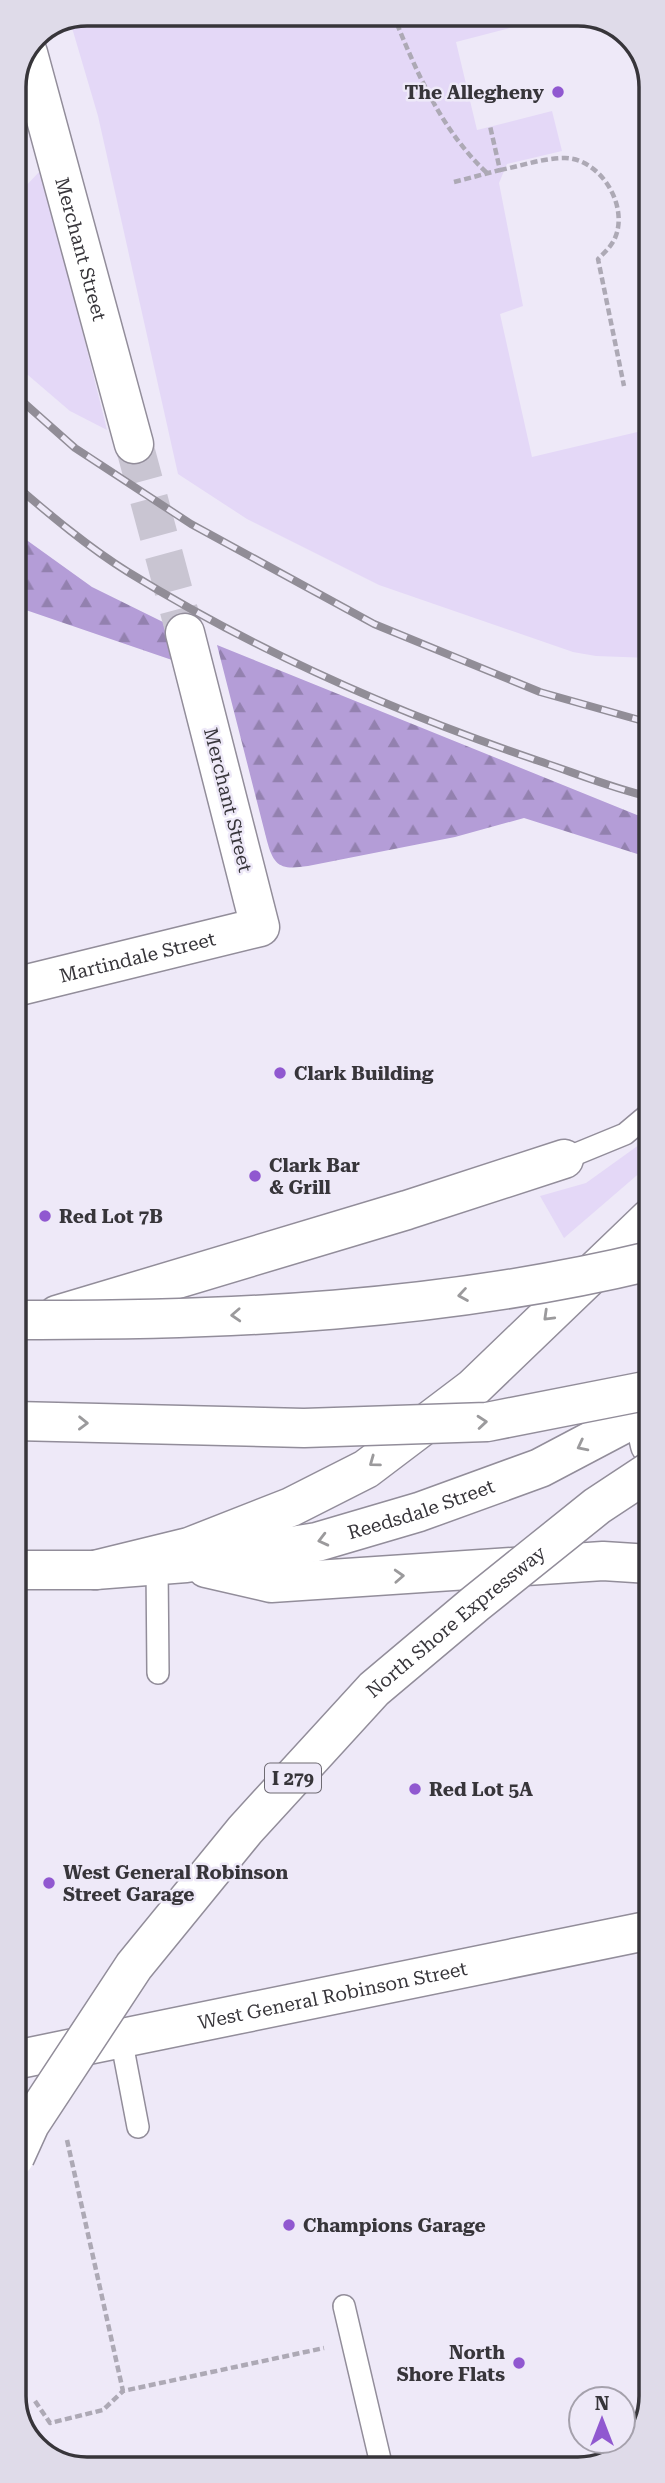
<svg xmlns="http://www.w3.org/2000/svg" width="665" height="2483" viewBox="0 0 665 2483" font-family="'Roboto Serif',serif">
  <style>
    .green { fill: #e4d8f7 }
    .forest { fill: url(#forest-firs) }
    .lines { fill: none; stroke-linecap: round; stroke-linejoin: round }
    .street-tunnel { stroke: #c9c5d2; stroke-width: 38; stroke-dasharray: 38 19; stroke-linecap: butt }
    .lane-casing { stroke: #928d9a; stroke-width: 24 }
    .street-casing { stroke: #928d9a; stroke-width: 41 }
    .secondary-casing { stroke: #928d9a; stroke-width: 41 }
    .highway-casing { stroke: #928d9a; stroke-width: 41 }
    .path { stroke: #ada9b5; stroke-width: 4.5; stroke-dasharray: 7 3.5; stroke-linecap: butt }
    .lane { stroke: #fff; stroke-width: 21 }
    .street { stroke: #fff; stroke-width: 38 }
    .secondary { stroke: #fff; stroke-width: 38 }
    .highway { stroke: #fff; stroke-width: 38 }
    .rail-casing { stroke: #918d97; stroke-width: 8 }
    .rail { stroke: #eee9f8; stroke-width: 5; stroke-dasharray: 16; stroke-linecap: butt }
    .highway-bridge-casing { stroke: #928d9a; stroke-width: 41; stroke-linecap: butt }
    .highway-bridge { stroke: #fff; stroke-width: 38 }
    .oneway { stroke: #9b9a9c }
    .poi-dot { fill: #9058d0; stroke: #eee9f8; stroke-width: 2.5 }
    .labels { text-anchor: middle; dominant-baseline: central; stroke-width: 5; stroke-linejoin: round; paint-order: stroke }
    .shield { fill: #eee9f8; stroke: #6e6b73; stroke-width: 2 }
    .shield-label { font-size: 18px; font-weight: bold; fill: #37353a }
    .poi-label { font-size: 19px; font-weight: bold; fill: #37353a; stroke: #eee9f8; text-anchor: start }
    .street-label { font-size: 19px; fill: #37353a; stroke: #eee9f8 }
    .rim { fill: none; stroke: #37353a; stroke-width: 3.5 }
  </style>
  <defs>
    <pattern id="forest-firs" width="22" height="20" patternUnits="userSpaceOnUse" patternTransform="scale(1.75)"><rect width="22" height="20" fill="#b49dd7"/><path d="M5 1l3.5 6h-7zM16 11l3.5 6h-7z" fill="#9381af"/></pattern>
  </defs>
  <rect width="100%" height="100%" fill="#eee9f8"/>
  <g class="green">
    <polygon points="88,14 560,15 456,42 477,130 552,111 562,151 507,164 499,183 523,306 500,314 532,457 650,429 650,658 596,656 573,652 379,585 247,519 178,474 98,116 70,21"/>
    <polygon points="42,169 107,430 70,411 14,363 14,251 18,245 14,216 19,198 22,190"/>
    <polygon points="650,1137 650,1164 564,1238 540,1196 586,1183"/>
  </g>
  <g class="forest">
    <polygon points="14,531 92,587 163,622 172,660 17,607 14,601"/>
    <path d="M217 645 637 815 650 818V858L524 818 455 837 308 866C281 870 274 867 267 841Z"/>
  </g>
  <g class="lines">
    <polyline class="street-tunnel" points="134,444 185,633"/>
    <defs>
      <g id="lane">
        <polyline points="564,1159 625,1134 650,1113"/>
        <polyline points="157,1566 158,1673"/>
        <polyline points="121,2038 138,2127"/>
        <polyline points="344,2306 382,2468"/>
      </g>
      <g id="street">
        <path id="s1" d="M28 53 134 444"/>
        <path id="s2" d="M15 987 260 927 185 633"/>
        <polyline points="57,1315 407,1210 564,1159"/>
      </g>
      <g id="secondary">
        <polyline points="643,1414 650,1445"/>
        <polyline points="206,1568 271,1583 603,1561 650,1564"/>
        <path id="s3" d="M15 1570H95L186 1563 317 1542 419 1512 540 1468 650 1410"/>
        <path id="s4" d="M15 2060 651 1930"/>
      </g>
      <g id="highway">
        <polyline points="643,1414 650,1412"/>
        <polyline points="95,1570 189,1547 291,1507 366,1469 473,1388 650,1218"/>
      </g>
    </defs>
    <use href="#lane" class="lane-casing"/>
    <use href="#street" class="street-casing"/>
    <use href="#secondary" class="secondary-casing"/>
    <use href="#highway" class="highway-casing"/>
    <g class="path">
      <path d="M393 14C416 71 441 130 487 173"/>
      <path d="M500 170C521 166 543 158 565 158 601 159 629 206 615 238 611 247 604 253 598 259L624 386"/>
      <polyline points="454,182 500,170 490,126"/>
      <polyline points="67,2140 123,2391 324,2348"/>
      <polyline points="35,2401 50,2423 103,2410 123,2391"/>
    </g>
    <use href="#lane" class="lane"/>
    <use href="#street" class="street"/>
    <use href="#secondary" class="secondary"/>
    <use href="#highway" class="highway"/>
    <defs>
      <g id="rail">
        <polyline points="14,394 75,448 191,524 374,624 540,692 650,723"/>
        <path d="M14 484C50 515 88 547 128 572 256 651 397 713 539 761 575 773 612 788 650 797"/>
      </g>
    </defs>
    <use href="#rail" class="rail-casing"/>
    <use href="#rail" class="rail"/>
    <defs>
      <g id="highway-bridge">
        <path d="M15 1320C227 1321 443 1311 650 1261"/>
        <polyline points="15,1421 304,1428 487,1422 650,1390"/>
        <path id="s5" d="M15 2157 30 2124 134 1966 245 1830 374 1689 475 1604 597 1506 650 1471"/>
      </g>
    </defs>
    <use href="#highway-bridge" class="highway-bridge-casing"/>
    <use href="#highway-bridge" class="highway-bridge"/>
  </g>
  <defs><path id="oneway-chevron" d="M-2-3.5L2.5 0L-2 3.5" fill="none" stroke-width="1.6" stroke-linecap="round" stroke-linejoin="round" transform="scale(1.75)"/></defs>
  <g class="oneway">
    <use href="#oneway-chevron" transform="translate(463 1295) rotate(171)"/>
    <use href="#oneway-chevron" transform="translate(236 1315) rotate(177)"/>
    <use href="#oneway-chevron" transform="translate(548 1316) rotate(136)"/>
    <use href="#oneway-chevron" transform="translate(482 1422) rotate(-5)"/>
    <use href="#oneway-chevron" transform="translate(83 1423) rotate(1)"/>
    <use href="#oneway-chevron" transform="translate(582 1446) rotate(153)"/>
    <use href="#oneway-chevron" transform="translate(374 1462) rotate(144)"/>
    <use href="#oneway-chevron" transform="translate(323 1540) rotate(166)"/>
    <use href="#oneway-chevron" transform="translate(399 1576) rotate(-3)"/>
  </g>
  <g class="poi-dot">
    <circle cx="558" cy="92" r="7"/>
    <circle cx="280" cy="1073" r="7"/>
    <circle cx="255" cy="1176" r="7"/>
    <circle cx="45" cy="1216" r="7"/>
    <circle cx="415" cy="1789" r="7"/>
    <circle cx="49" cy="1883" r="7"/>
    <circle cx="289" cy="2225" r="7"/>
    <circle cx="519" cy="2363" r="7"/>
  </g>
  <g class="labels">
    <rect class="shield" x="265" y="1763.5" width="56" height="29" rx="5"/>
    <g class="shield-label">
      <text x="293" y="1778">I 279</text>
    </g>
    <g class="poi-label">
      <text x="544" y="92" text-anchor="end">The Allegheny</text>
      <text x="294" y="1073">Clark Building</text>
      <text x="269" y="1165">Clark Bar<tspan x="269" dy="22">&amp; Grill</tspan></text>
      <text x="59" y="1216">Red Lot 7B</text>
      <text x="429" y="1789">Red Lot 5A</text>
      <text x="63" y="1872">West General Robinson<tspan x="63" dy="22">Street Garage</tspan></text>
      <text x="303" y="2225">Champions Garage</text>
      <text x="505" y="2352" text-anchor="end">North<tspan x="505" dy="22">Shore Flats</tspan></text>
    </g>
    <g class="street-label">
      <text stroke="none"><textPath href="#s1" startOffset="203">Merchant Street</textPath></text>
      <text transform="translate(228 800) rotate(76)">Merchant Street</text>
      <text stroke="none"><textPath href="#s2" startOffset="126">Martindale Street</textPath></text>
      <text stroke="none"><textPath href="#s3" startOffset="413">Reedsdale Street</textPath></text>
      <text stroke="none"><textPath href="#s5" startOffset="698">North Shore Expressway</textPath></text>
      <text stroke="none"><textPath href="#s4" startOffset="324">West General Robinson Street</textPath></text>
    </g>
  </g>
  <path d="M0 0H665V2483H0ZM87 26H578A61 61 0 0 1 639 87V2396A61 61 0 0 1 578 2457H87A61 61 0 0 1 26 2396V87A61 61 0 0 1 87 26Z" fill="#dfdbe9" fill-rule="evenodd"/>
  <path class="rim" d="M87 26H578A61 61 0 0 1 639 87V2396A61 61 0 0 1 578 2457H87A61 61 0 0 1 26 2396V87A61 61 0 0 1 87 26Z"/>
  <g transform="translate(602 2420)"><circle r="33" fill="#eee9f8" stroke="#a5a1ac" stroke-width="2"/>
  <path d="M0-5L12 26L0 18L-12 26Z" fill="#9058d0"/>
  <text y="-10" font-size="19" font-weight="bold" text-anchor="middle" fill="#37353a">N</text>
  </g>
</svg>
